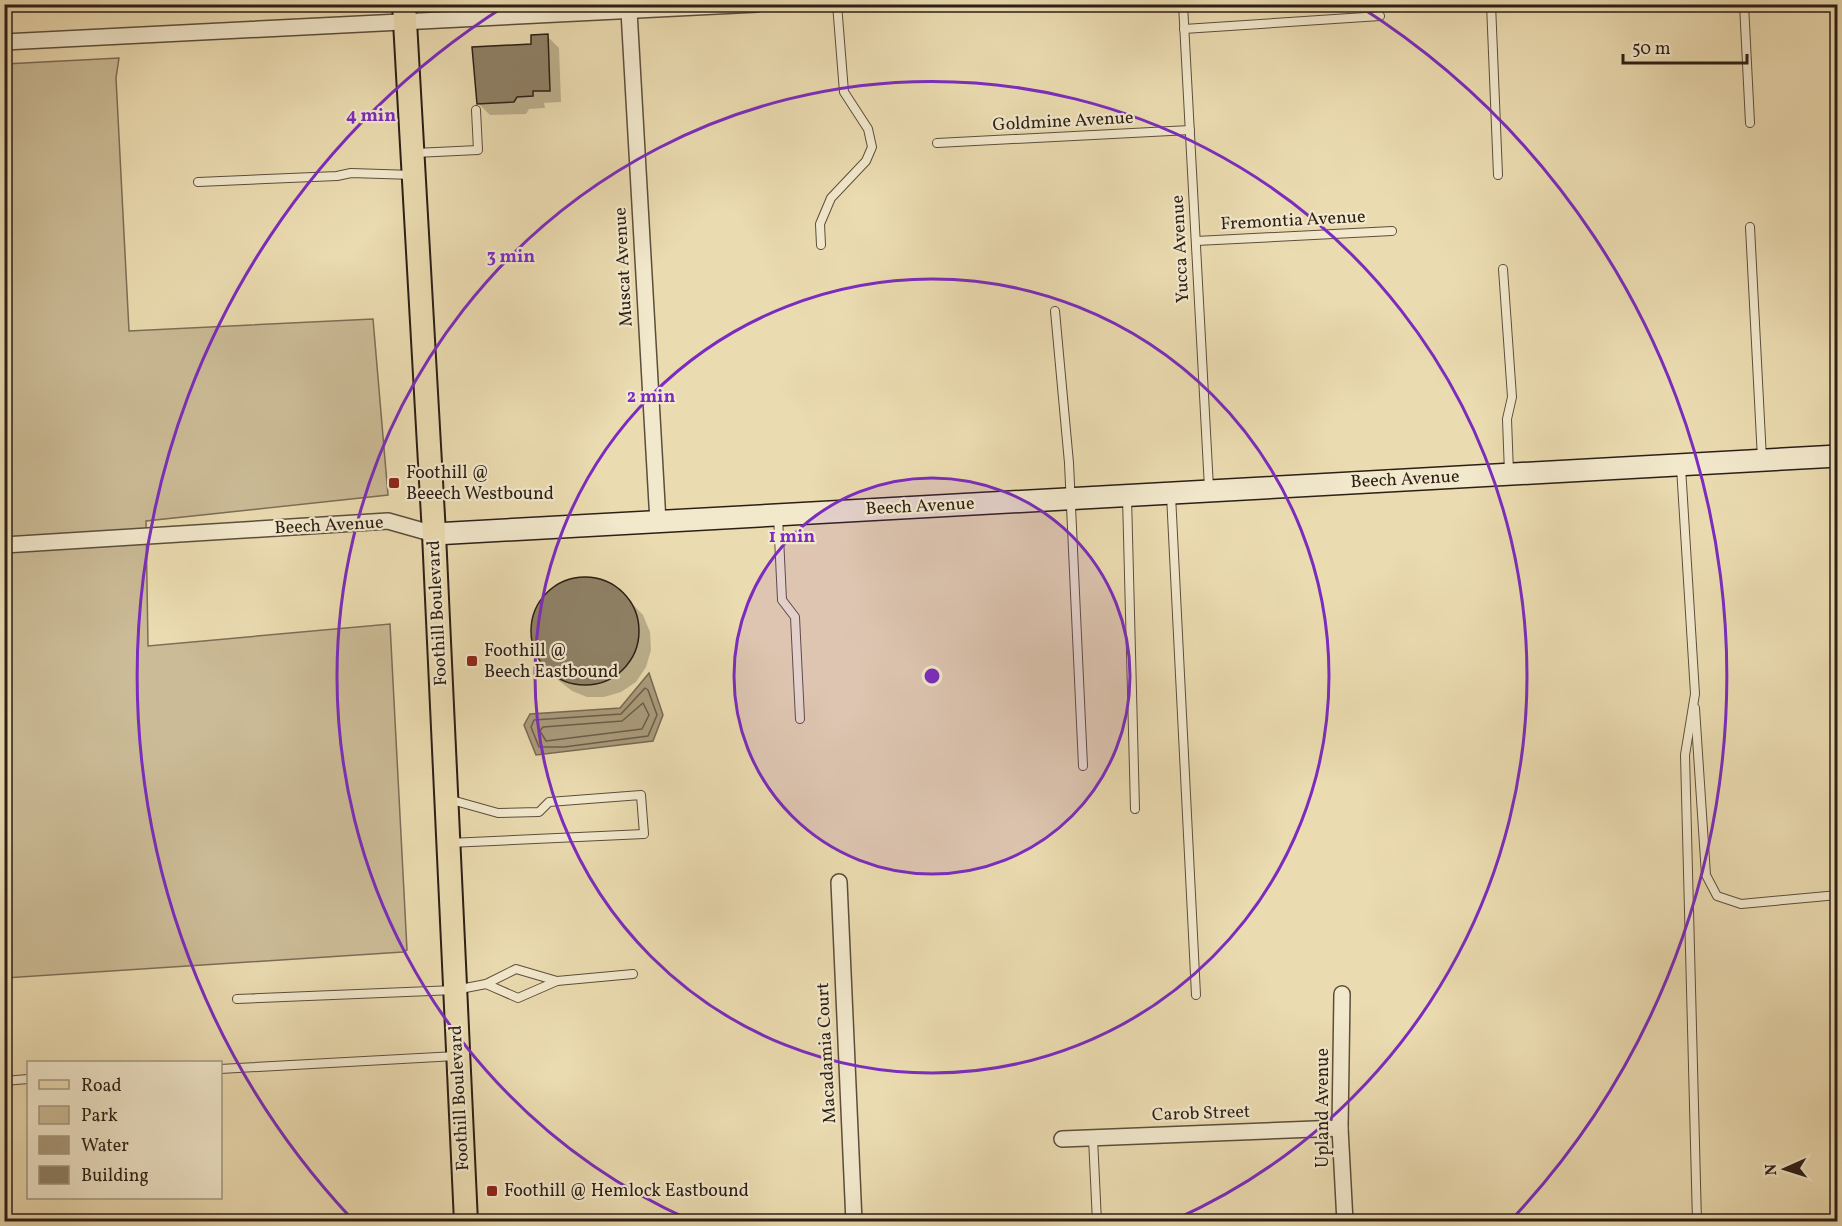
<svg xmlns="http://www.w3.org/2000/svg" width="1842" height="1226" viewBox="0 0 1842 1226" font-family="Vollkorn,serif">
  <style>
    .green { fill: #cbbb96; stroke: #7c6d56; stroke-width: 1.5 }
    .water { fill: #aa9b7c; stroke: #786953; stroke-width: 1.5 }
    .shadow { fill: #0003 }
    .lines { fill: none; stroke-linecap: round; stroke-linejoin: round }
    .shore { stroke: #6b5d49; stroke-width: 1.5 }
    .building { fill: #8f8166; stroke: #2c1f16; stroke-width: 1.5 }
    .lane-casing { stroke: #5c4e3c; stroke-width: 10 }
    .street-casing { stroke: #5c4e3c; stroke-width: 18 }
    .secondary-casing { stroke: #2c1f16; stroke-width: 24 }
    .primary-casing { stroke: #2c1f16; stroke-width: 26 }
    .lane { stroke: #f2e8cc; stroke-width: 8 }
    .street { stroke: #f2e8cc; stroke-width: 15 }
    .secondary { stroke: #f2e8cc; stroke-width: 21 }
    .primary { stroke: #ebdbb0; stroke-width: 22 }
    .ring { fill: none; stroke: #7b2cbf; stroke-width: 3 }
    .poi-dot { fill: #8f2418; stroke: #f2e8cc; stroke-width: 2 }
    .labels { text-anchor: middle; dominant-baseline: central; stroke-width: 4.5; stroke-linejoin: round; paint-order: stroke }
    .street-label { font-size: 18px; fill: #2c1f16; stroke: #f2e8cc }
    .poi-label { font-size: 18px; fill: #2c1f16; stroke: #f2e8cc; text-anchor: start }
    .centre { fill: #7b2cbf; stroke: #f2e8cc; stroke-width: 3 }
    .ring-label { font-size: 18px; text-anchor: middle; font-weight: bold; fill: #7b2cbf; stroke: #f2e8cc; stroke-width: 4.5; stroke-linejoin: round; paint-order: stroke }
  </style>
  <rect width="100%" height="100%" fill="#ebdbb0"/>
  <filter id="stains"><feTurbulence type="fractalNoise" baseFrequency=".00333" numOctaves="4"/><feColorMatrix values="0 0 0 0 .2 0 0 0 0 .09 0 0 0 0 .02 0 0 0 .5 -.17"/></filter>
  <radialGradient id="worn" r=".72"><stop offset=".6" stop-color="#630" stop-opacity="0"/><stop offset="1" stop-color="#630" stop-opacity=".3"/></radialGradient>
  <polygon class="green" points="119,58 116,78 129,331 373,319 388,495 146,521 148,646 390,624 407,950 403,952 5,978 5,64"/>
  <polygon class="water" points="649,673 663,715 653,741 536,755 524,725 530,714 620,708"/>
  <g class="shadow">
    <polygon points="547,36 559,48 561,102 544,103 545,108 529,109 526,114 490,115 478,103 533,45"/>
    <polygon points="584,578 602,580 618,589 643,615 650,632 651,650 646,667 636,682 621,692 604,697 587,697 572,691 558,680 536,653 532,637 533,620 539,604 551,590 566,581"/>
  </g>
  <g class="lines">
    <g class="shore">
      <polygon points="645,688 648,690 657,715 648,736 564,747 539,747 531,727 534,720 621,714"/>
      <polygon points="643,703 649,715 642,729 546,741 540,731 543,727 622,721"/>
    </g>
  </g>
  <g class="building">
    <polygon points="548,34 550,91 533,91 533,96 517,97 514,102 477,104 472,47 531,44 531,35"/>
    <circle cx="585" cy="631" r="54"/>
  </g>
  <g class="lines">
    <defs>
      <g id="lane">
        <polyline points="1183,4 1209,488"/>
        <polyline points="1491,4 1498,175"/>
        <polyline points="1744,4 1750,123"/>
        <polyline points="1184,29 1380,16"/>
        <polyline points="937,143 1190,130"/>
        <polyline points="415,153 478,150 476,110"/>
        <polyline points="198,182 337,176 351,173 413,175"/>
        <polyline points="1750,227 1762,459"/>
        <polyline points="1196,241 1392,231"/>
        <polyline points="821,245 820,224 831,198 866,161 872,147 868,129 844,92 837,4"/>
        <polyline points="1503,269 1512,397 1507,419 1509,473"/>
        <polyline points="1055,311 1069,463 1083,766"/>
        <polyline points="1681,467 1695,694 1685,755 1697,1222"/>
        <polyline points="1171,495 1196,995"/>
        <polyline points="1127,497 1135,809"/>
        <polyline points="778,516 782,600 795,617 800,719"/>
        <polyline points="1695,708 1706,875 1717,896 1741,904 1838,895"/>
        <polyline points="448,799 498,813 539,812 549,802 641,795 644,834 449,843"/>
        <polyline points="486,984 518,998 557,981 633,974"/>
        <polyline points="237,999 455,990 486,984 516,969 557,981"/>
        <polyline points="220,1069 456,1056"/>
        <polyline points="4,1081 28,1079"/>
        <polyline points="1093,1138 1097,1222"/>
        <polyline points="567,1222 623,1222"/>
      </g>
      <g id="street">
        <polyline points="629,11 658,522"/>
        <polyline points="4,42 757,4"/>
        <polyline points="4,545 388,521 434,534"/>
        <polyline points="839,882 854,1222"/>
        <polyline points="1342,994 1340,1128 1345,1222"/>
        <polyline points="1062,1139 1340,1128"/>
      </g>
      <polyline id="secondary" points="434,534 1838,456"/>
      <polyline id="primary" points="404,4 434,534 466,1222"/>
    </defs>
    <use href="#lane" class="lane-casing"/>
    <use href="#street" class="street-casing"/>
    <use href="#secondary" class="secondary-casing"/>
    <use href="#primary" class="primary-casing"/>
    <use href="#lane" class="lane"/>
    <use href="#street" class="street"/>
    <use href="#secondary" class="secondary"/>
    <use href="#primary" class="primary"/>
  </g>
  <circle cx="932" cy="676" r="198" fill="#7b2cbf" fill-opacity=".12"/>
  <g class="ring">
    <circle cx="932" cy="676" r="198"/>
    <circle cx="932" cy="676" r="397"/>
    <path d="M690 1220A595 595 0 1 1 1174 1220"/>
    <path d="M351 1218A794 794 0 0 1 505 6M1359 6A794 794 0 0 1 1513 1218"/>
  </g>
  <g class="poi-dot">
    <rect x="388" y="477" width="12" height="12" rx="3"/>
    <rect x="466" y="655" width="12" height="12" rx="3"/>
    <rect x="486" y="1185" width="12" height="12" rx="3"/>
  </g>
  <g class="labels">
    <g class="street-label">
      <text transform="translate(1063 122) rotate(-3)">Goldmine Avenue</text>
      <text transform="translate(1293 221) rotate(-3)">Fremontia Avenue</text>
      <text transform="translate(1181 249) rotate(-93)">Yucca Avenue</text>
      <text transform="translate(624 267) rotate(-93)">Muscat Avenue</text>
      <text transform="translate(1405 480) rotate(-3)">Beech Avenue</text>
      <text transform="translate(920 507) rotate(-3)">Beech Avenue</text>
      <text transform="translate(329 526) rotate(-3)">Beech Avenue</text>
      <text transform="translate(438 613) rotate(-93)">Foothill Boulevard</text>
      <text transform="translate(827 1053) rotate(-93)">Macadamia Court</text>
      <text transform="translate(460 1098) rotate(-93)">Foothill Boulevard</text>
      <text transform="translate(1323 1108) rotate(-90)">Upland Avenue</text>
      <text transform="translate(1201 1114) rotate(-2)">Carob Street</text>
    </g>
    <g class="poi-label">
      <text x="406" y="473">Foothill @<tspan x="406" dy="21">Beeech Westbound</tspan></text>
      <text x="484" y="651">Foothill @<tspan x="484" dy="21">Beech Eastbound</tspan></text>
      <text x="504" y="1191">Foothill @ Hemlock Eastbound</text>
    </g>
  </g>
  <circle cx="932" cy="676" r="9" class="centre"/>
  <g class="ring-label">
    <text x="371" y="121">4 min</text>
    <text x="511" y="262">3 min</text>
    <text x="651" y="402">2 min</text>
    <text x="792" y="542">1 min</text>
  </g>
  <rect width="1842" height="1226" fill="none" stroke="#ebdbb0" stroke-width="24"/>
  <rect x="6" y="6" width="1830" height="1214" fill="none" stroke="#2c1f16" stroke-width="3"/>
  <rect x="12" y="12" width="1818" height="1202" fill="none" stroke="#2c1f16" stroke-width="1.5"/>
  <rect x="27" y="1061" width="195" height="138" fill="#f2e8cc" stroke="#a39883" stroke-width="1.5"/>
  <rect x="39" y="1080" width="30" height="9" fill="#ebdbb0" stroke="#a39883" stroke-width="1.5"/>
  <text x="81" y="1091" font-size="18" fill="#2c1f16">Road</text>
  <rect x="39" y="1106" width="30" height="18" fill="#cbbb96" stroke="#a39883" stroke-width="1.5"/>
  <text x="81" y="1121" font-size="18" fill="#2c1f16">Park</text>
  <rect x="39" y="1136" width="30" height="18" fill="#aa9b7c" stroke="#a39883" stroke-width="1.5"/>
  <text x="81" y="1151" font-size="18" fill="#2c1f16">Water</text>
  <rect x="39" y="1166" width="30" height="18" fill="#8f8166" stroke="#a39883" stroke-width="1.5"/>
  <text x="81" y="1181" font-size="18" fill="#2c1f16">Building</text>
  <g transform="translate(1785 1169) rotate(267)" stroke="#f2e8cc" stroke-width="4.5" paint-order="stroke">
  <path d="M0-4.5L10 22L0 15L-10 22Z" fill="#2c1f16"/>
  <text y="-9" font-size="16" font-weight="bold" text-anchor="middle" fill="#2c1f16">N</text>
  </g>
  <path d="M1623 54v9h124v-9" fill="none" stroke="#2c1f16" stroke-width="3"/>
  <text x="1632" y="54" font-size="18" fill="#2c1f16" stroke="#f2e8cc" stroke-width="4.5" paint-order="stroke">50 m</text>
  <rect width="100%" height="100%" filter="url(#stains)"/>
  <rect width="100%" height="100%" fill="url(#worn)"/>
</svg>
